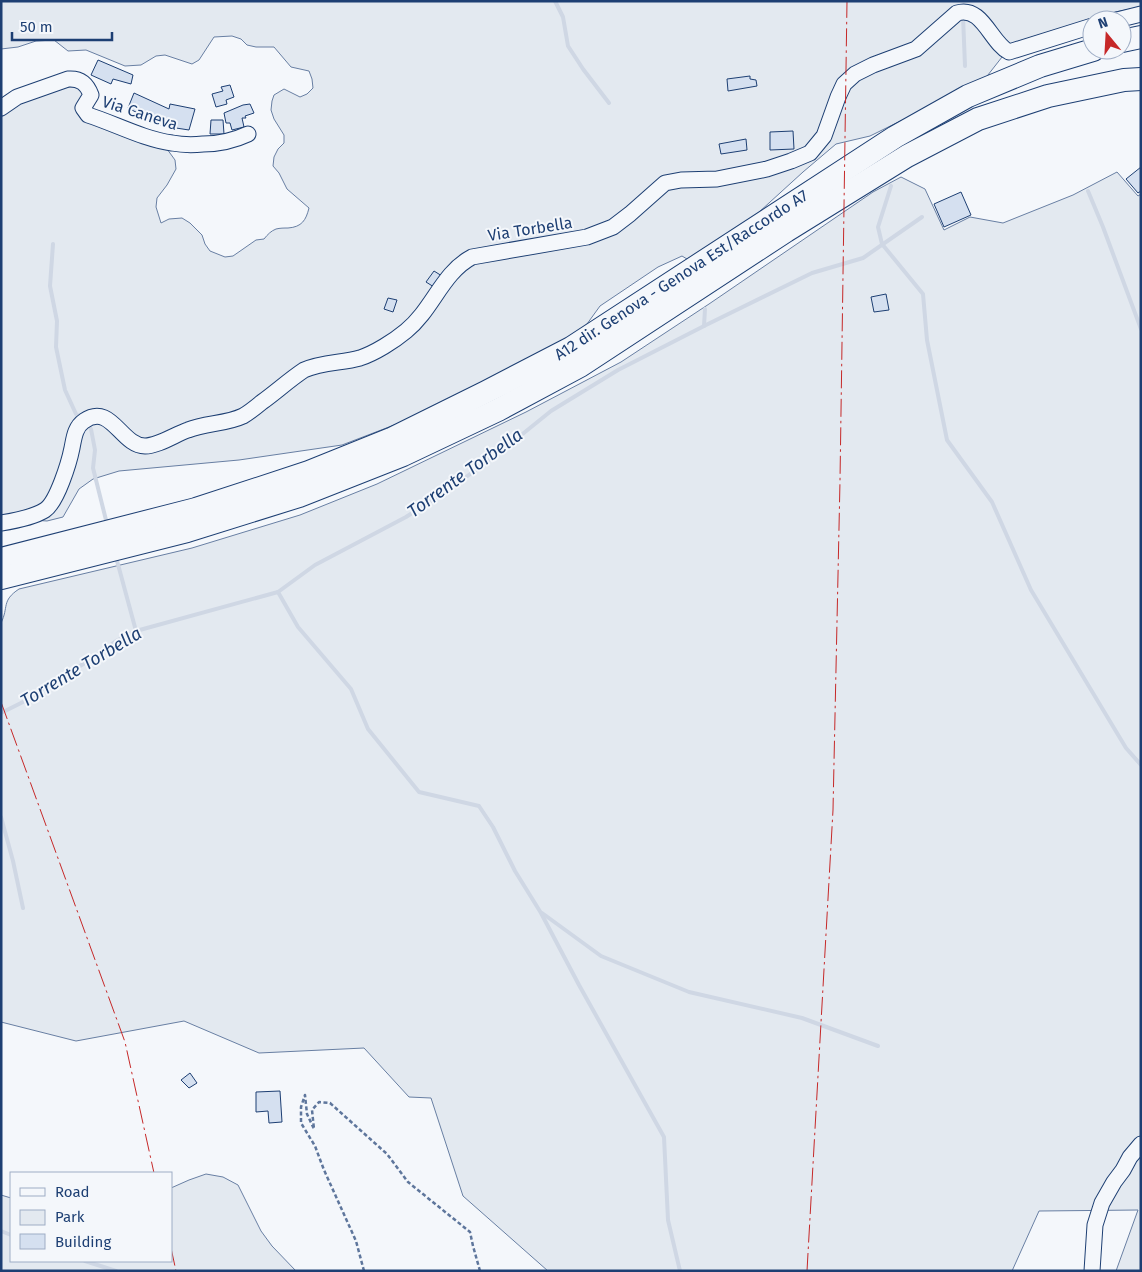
<svg xmlns="http://www.w3.org/2000/svg" width="1142" height="1272" viewBox="0 0 1142 1272" font-family="'Fira Sans',sans-serif">
  <style>
    .green { fill: #e3e9f0; stroke: #687fa3 }
    .lines { fill: none; stroke-linecap: round; stroke-linejoin: round }
    .stream { stroke: #cfd7e4; stroke-width: 4 }
    .building { fill: #d5e0f0; stroke: #1d3f73 }
    .minor-casing { stroke: #1d3f73; stroke-width: 17 }
    .highway-casing { stroke: #1d3f73; stroke-width: 24 }
    .path { stroke: #5e769c; stroke-width: 2.5; stroke-dasharray: 4 2.5; stroke-linecap: butt }
    .minor { stroke: #f4f7fb; stroke-width: 15 }
    .highway { stroke: #f4f7fb; stroke-width: 22 }
    .power { stroke: #c62828; stroke-width: 1; stroke-dasharray: 18 4 2.5 4; stroke-linecap: butt }
    .labels { text-anchor: middle; dominant-baseline: central; stroke-width: 4; stroke-linejoin: round; paint-order: stroke }
    .street-label { font-size: 16px; fill: #1d3f73; stroke: #f4f7fb }
    .water-label { font-size: 18px; font-style: italic; fill: #1d3f73; stroke: #f4f7fb }
  </style>
  <rect width="100%" height="100%" fill="#f4f7fb"/>
  <g class="green">
    <path d="M1 1H1141V7L1110 13 1013 43 984 80 870 136 836 144 803 172 747 223 692 262 682 256 658 267 600 306 579 335 449 404 342 445 239 460 119 471 93 479 79 489 63 517 47 521 1 518V117L26 99 58 88 80 86 87 93 77 110 167 149 175 160 176 169 167 185 157 198 156 207 161 223 169 219 182 218 190 223 202 235 205 244 210 251 225 257 233 256 256 240 264 239C268 234 271 231 276 229 280 228 284 228 288 228 302 227 306 220 309 208L287 189 279 173 273 166 274 157 278 149 284 143V135L274 119 271 110 272 101 274 95 284 89 300 97 307 94 313 88 312 79 309 71 291 67 274 47H256L247 45 241 39 232 36 214 37 199 60 192 64 165 55 156 56 141 65 125 66 86 50 68 51 54 40 36 41 18 47 1 49Z"/>
    <path d="M1117 172 1138 196 1141 194V1271H1116L1138 1210 1039 1211 1012 1271H548L463 1196 431 1098 409 1097 364 1048 259 1053 184 1021 76 1041 1 1022V623C9 607 1 601 19 589L192 548 300 515 377 484 526 412 621 362 709 304 873 192 901 177 925 189 944 230 970 217 1003 223 1073 195Z"/>
    <polygon points="206,1174 223,1177 238,1185 261,1231 272,1246 296,1271 1,1271 1,1195 11,1198 11,1261 171,1261 171,1188 189,1180"/>
  </g>
  <g class="lines">
    <g class="stream">
      <polyline points="555,1 563,17 568,46 583,69 609,103"/>
      <polyline points="963,16 965,66"/>
      <polyline points="891,186 878,227 882,244 923,294 927,340 947,440 992,502 1031,590 1126,748 1141,765"/>
      <polyline points="1088,191 1103,227 1141,329"/>
      <polyline points="53,244 50,286 57,321 56,347 65,390 76,414 81,418"/>
      <polyline points="704,326 705,309"/>
      <polyline points="86,423 91,429 95,450 93,468 107,524"/>
      <polyline points="116,557 136,631"/>
      <polyline points="278,592 298,627 351,689 368,729 419,792 479,806 493,827 515,871 541,913 579,985 664,1137 668,1220 680,1271"/>
      <polyline points="1,713 27,700 53,682 95,657 116,641 136,631 278,592 315,565 406,517 451,488 499,453 551,411 618,370 706,325 812,273 863,258 922,217"/>
      <polyline points="1,817 13,861 23,908"/>
      <polyline points="542,913 601,956 689,992 802,1018 878,1046"/>
      <polyline points="1,1231 11,1235"/>
      <polyline points="85,1261 116,1271"/>
    </g>
  </g>
  <g class="building">
    <polygon points="98,60 133,75 131,84 113,79 111,84 91,75"/>
    <polygon points="750,76 750,79 756,80 757,86 728,91 727,79"/>
    <polygon points="230,85 234,97 226,100 227,104 216,107 212,94 223,91 221,87"/>
    <polygon points="134,93 169,109 170,104 195,109 189,130 163,126 128,108"/>
    <polygon points="250,104 254,113 245,116 246,118 242,118 244,127 232,130 230,123 226,123 224,113 243,105"/>
    <polygon points="211,120 223,120 224,134 210,134"/>
    <polygon points="793,131 794,149 770,150 770,132"/>
    <polygon points="746,139 747,150 721,154 719,144"/>
    <polygon points="1141,167 1141,191 1138,193 1126,179"/>
    <polygon points="961,192 971,215 944,227 934,204"/>
    <polygon points="434,271 442,276 434,287 426,282"/>
    <polygon points="886,294 889,310 874,312 871,297"/>
    <polygon points="388,298 397,300 393,312 384,309"/>
    <polygon points="190,1073 197,1083 189,1088 181,1080"/>
    <polygon points="280,1091 282,1122 269,1123 268,1111 256,1112 256,1092"/>
  </g>
  <g class="lines">
    <defs>
      <g id="minor">
        <polyline points="1117,20 1141,14"/>
        <path d="M1 108 17 97 68 79C80 78 87 84 91 95L83 108 88 115C116 124 143 139 172 143 183 145 193 145 203 144 219 144 233 141 248 134"/>
        <path d="M1 523C14 521 34 517 45 510 57 502 69 463 72 448 74 438 75 427 84 421 111 402 121 446 145 446 158 446 176 434 188 430 206 423 226 424 243 416 250 412 256 407 262 402 276 392 289 380 304 370 322 362 342 363 360 358 375 353 394 341 406 331 433 309 442 273 472 257L587 237 613 227 630 214 665 183 681 180 717 179 767 169 791 161 810 153 824 136 838 97 844 84 855 74 873 65 916 49 957 13C982 5 991 43 1009 52L1092 26"/>
        <polyline points="1092,1271 1095,1225 1102,1203 1114,1182 1123,1170 1130,1157 1141,1144"/>
      </g>
      <g id="highway">
        <polyline points="1122,41 1141,37"/>
        <polyline points="1,559 196,509 309,472 391,439 486,392 571,348 895,137 968,96 1040,66 1093,50"/>
        <polyline points="1,578 187,531 299,496 403,455 498,410 580,366 786,231 907,156 978,119 1048,96 1124,80 1141,79"/>
      </g>
    </defs>
    <use href="#minor" class="minor-casing"/>
    <use href="#highway" class="highway-casing"/>
    <polyline class="path" points="364,1271 356,1241 324,1170 315,1146 301,1123 301,1107 305,1095 307,1114 314,1129 312,1110 319,1102 330,1103 387,1154 408,1182 470,1232 473,1246 480,1271"/>
    <use href="#minor" class="minor"/>
    <use href="#highway" class="highway"/>
    <g class="power">
      <polyline points="1,702 125,1042 154,1173"/>
      <polyline points="171,1248 176,1271"/>
      <polyline points="807,1271 833,810 840,481 847,1"/>
    </g>
  </g>
  <g class="labels">
    <g class="street-label">
      <text transform="translate(140 113) rotate(18)">Via Caneva</text>
      <text transform="translate(530 229) rotate(-9)">Via Torbella</text>
      <text transform="translate(681 275) rotate(-33)">A12 dir. Genova - Genova Est/Raccordo A7</text>
    </g>
    <g class="water-label">
      <text transform="translate(465 473) rotate(-36)">Torrente Torbella</text>
      <text transform="translate(81 667) rotate(-31)">Torrente Torbella</text>
    </g>
  </g>
  <rect width="1142" height="1272" fill="none" stroke="#1d3f73" stroke-width="5"/>
  <rect x="10" y="1172" width="162" height="90" fill="#f4f7fb" stroke="#9eadc5"/>
  <rect x="20" y="1188" width="25" height="8" fill="#f4f7fb" stroke="#9eadc5"/>
  <text x="55" y="1197" font-size="15" fill="#1d3f73">Road</text>
  <rect x="20" y="1210" width="25" height="15" fill="#e3e9f0" stroke="#9eadc5"/>
  <text x="55" y="1222" font-size="15" fill="#1d3f73">Park</text>
  <rect x="20" y="1234" width="25" height="15" fill="#d5e0f0" stroke="#9eadc5"/>
  <text x="55" y="1247" font-size="15" fill="#1d3f73">Building</text>
  <g transform="translate(1107 35) rotate(342)"><circle r="24" fill="#f4f7fb" stroke="#9eadc5"/>
  <path d="M0-4L9 19L0 12L-9 19Z" fill="#c62828"/>
  <text y="-8" font-size="14" font-weight="bold" text-anchor="middle" fill="#1d3f73">N</text>
  </g>
  <path d="M12 32v8h100v-8" fill="none" stroke="#1d3f73" stroke-width="2.5"/>
  <text x="20" y="32" font-size="15" fill="#1d3f73" stroke="#f4f7fb" stroke-width="4" paint-order="stroke">50 m</text>
</svg>
